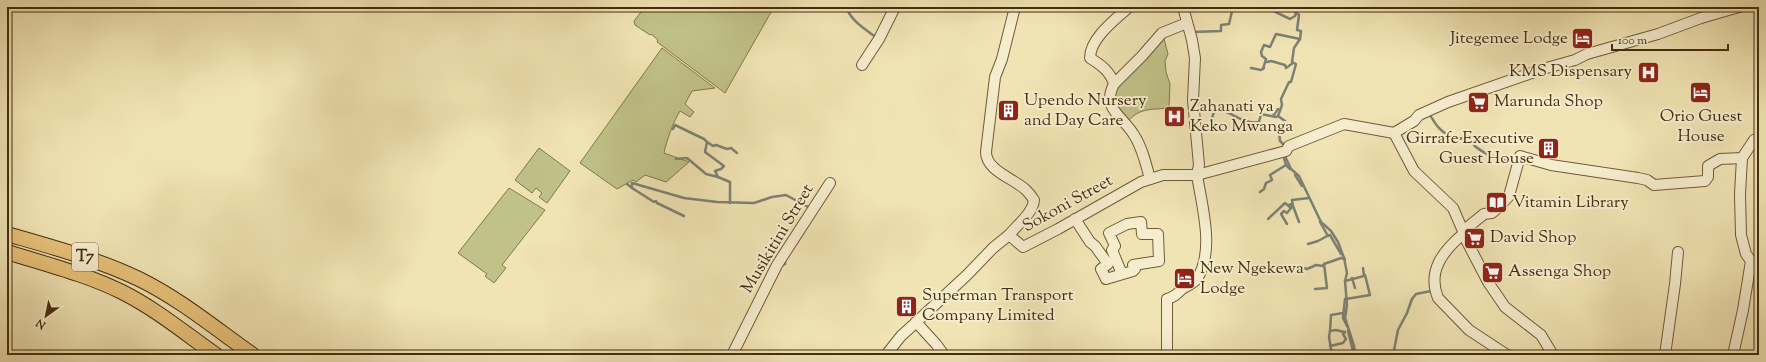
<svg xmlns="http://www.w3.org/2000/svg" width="1766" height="362" viewBox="0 0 1766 362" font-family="'Sorts Mill Goudy',serif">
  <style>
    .green { fill: #c0c289; stroke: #82784c }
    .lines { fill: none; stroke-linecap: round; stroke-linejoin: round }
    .stream { stroke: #7c8275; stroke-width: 2.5 }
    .minor-casing { stroke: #705b38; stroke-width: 12 }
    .highway-casing { stroke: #452d0f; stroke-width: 16 }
    .minor { stroke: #f6edce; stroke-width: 10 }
    .highway { stroke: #e8c27a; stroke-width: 14 }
    .labels { text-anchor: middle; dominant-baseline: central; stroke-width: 4; stroke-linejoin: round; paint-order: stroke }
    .shield { fill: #f6edce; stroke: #7a6748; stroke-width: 1 }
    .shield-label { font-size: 16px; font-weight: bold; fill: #452d0f }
    .poi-label { font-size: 17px; fill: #452d0f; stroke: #f6edce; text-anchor: start }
    .street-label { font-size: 17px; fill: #452d0f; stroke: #f6edce }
  </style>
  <rect width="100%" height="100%" fill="#f1e4b4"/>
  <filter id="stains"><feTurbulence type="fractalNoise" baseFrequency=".005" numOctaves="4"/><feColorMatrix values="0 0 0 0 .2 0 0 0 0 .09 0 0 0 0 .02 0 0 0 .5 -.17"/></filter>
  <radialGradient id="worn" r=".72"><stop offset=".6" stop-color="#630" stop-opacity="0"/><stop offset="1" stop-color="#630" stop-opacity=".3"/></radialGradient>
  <g class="green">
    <polygon points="645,7 774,7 725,93 657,42 658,40 651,34 650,35 635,25 634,21"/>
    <path d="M1163 35 1168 54 1165 61 1166 72 1170 84 1169 108C1152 110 1141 107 1128 121L1114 107 1116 86Z"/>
    <path d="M662 48 715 88 692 91 685 104 694 112 690 117 680 111C674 120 666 142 664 153L689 162 666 182 645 175 636 182 633 180 617 189 580 163Z"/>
    <polygon points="539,148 570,171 547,203 539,197 542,193 536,188 532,193 515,180"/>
    <polygon points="509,188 545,210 502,265 506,268 494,283 485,276 487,274 458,253"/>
  </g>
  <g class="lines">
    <g class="stream">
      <path d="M846 7C852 22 865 29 877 38"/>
      <polyline points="1265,7 1290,19 1295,16 1296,13"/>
      <polyline points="1740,11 1759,8"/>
      <polyline points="1193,32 1221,31 1221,25 1229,24 1233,7"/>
      <polyline points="1267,62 1271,61 1285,65 1286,68 1293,63"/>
      <polyline points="1251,68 1261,70 1264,68"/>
      <polyline points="1263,69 1266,59 1262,56 1261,52 1264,45 1270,47 1276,34 1300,39"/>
      <path d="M1430 115C1435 123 1440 132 1449 135L1452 141 1470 136C1471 139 1473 145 1476 147 1487 156 1502 160 1516 161"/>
      <polyline points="1273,116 1278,109 1280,110"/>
      <path d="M1212 118 1215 109C1232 110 1241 125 1259 122L1261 114 1276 117 1278 116"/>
      <polyline points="673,129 675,125 704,139 707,142 705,152 724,166 721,169 715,171 718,177 730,182 730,203"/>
      <polyline points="707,142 713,146 716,145 727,149 731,148 737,153"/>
      <polyline points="1285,146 1280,141 1279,132 1285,129 1285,121 1278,116 1282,105 1281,99 1289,82 1291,82 1296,64 1292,62 1294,48 1300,39 1301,31 1297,30 1299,15 1292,9 1293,7"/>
      <polyline points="1284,154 1291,169 1299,176 1321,222 1331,231 1338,242 1344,258 1347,273 1345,281 1347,305 1345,318 1354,346 1355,355"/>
      <polyline points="1284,158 1286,165 1290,169"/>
      <polyline points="676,159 687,158 706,174 718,177"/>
      <polyline points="1295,175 1302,186"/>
      <polyline points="627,184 632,188 632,183 684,198 717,202 754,203 772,197 786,195 810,208"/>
      <polyline points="632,188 654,202 656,201 657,203 684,216"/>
      <polyline points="1260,192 1264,189 1266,183 1272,180 1270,175 1286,165"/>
      <polyline points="1293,206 1299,222"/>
      <polyline points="1268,219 1285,203 1291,208 1289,205 1292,204 1293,207 1292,200 1309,198"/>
      <polyline points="1320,222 1328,236"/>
      <polyline points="1287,224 1281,214 1284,211 1287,213 1291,208"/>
      <polyline points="1330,235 1341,254"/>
      <polyline points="1308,244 1318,241 1329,235"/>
      <polyline points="781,266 785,264 785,258"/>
      <polyline points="1301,269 1304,268 1307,269 1316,265 1323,266 1324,264 1341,258 1345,259"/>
      <polyline points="1352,278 1355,288"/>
      <polyline points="1345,281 1364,276 1363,268"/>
      <polyline points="1315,289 1327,288 1324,264"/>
      <polyline points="1345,299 1343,318 1347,326"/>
      <polyline points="1346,299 1370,295 1365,275"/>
      <polyline points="1330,331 1331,315 1343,313"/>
      <polyline points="1348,331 1354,355"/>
      <polyline points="1330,346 1343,343 1346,339 1343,334 1345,332"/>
      <polyline points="1332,355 1329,337 1330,331 1336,330 1344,332"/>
      <polyline points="1393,355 1398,330 1407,313 1412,299 1416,294 1431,291"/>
    </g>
    <defs>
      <g id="minor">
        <path d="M1129 7C1116 19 1090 38 1090 58 1101 65 1110 71 1114 84 1101 109 1123 116 1134 135 1142 147 1146 164 1150 179"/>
        <polyline points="862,65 879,39 895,7"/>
        <polyline points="1114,84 1142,56 1162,33 1187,23"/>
        <polyline points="1394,133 1414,171 1453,208 1463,231 1463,234 1488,282 1505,307 1541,335 1553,355"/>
        <polyline points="1075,219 1090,242 1095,246 1108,264 1101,269 1106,279 1133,271 1135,269 1133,265 1159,261 1158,234 1142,234 1141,222 1127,224 1109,233 1115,246 1112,250 1122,274"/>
        <polyline points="1463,231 1484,214 1492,213 1498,208 1509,196 1520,156 1551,165 1638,178 1647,180 1654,185 1705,181 1708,177 1708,166 1720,159 1742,158"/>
        <path d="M1463 234C1443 251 1427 271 1438 298L1469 330 1507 355"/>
        <path d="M1009 235C1017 225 1033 213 1034 200 1032 197 1029 193 1026 190 1015 179 986 171 986 152L995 77 1002 59 1015 7"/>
        <polyline points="916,322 936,344 944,355"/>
        <polyline points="732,355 777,265 830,183"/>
        <polyline points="886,355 901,336 912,326 967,275 993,248 1009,235 1023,247 1058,229 1141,182 1163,175 1197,175 1286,151 1289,146 1344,124 1394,133 1414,121 1419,115 1448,102 1543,69 1575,60 1587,54 1658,34 1701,18 1739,7"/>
        <path d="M1167 355V299C1174 297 1177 294 1182 289 1187 286 1194 283 1197 279 1215 250 1202 207 1197 175L1199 165 1193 100 1195 58 1192 40 1183 7"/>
        <polyline points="1665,355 1675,284 1678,252"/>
        <polyline points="1733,355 1743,310 1751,261 1746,254 1741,235 1740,194 1742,158 1754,140 1759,138"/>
      </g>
      <g id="highway">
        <path d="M7 234C52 247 97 259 139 279 180 299 216 329 253 355"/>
        <path d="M7 252C45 264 86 274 122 292 156 309 186 334 216 355"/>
      </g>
    </defs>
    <use href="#minor" class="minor-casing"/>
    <use href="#highway" class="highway-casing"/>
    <use href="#minor" class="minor"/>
    <use href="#highway" class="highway"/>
  </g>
  <defs>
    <symbol id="hotel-square" viewBox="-11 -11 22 22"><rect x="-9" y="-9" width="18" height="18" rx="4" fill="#8f2418" stroke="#f6edce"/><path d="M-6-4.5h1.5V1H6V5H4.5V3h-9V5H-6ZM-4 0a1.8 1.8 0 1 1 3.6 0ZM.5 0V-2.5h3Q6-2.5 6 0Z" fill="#fff"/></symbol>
    <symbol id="hospital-square" viewBox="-11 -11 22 22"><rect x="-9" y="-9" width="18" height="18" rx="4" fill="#8f2418" stroke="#f6edce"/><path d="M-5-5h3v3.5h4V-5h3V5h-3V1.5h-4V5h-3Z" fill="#fff"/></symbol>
    <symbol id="supermarket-square" viewBox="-11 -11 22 22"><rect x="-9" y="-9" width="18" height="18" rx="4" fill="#8f2418" stroke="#f6edce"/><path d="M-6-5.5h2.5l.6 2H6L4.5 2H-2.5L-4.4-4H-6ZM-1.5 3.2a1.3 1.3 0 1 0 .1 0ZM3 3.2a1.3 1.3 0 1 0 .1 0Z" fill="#fff"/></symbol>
    <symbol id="building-square" viewBox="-11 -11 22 22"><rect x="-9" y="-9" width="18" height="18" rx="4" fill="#8f2418" stroke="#f6edce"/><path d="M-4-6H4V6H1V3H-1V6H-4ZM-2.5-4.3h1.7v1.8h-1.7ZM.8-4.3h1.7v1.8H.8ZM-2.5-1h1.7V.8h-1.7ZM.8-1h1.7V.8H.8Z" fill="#fff"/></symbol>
    <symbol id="library-square" viewBox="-11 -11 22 22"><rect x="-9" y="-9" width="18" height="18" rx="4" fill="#8f2418" stroke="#f6edce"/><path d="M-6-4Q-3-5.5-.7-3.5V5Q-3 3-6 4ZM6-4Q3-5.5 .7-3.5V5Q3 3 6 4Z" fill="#fff"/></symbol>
  </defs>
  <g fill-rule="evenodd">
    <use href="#hotel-square" x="1570" y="26" width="25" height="25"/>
    <use href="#hospital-square" x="1636" y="60" width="25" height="25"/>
    <use href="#hotel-square" x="1688" y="80" width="25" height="25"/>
    <use href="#supermarket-square" x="1466" y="90" width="25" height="25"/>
    <use href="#building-square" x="996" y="98" width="25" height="25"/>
    <use href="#hospital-square" x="1162" y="104" width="25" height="25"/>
    <use href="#building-square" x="1536" y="136" width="25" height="25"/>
    <use href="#library-square" x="1484" y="190" width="25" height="25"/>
    <use href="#supermarket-square" x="1462" y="226" width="25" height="25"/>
    <use href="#supermarket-square" x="1480" y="260" width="25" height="25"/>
    <use href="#hotel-square" x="1172" y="266" width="25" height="25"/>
    <use href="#building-square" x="894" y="294" width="25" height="25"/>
  </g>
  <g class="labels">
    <rect class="shield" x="72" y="243" width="26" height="28" rx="3"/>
    <g class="shield-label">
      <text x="85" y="257">T7</text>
    </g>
    <g class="poi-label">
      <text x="1568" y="39" text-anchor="end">Jitegemee Lodge</text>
      <text x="1632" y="72" text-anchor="end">KMS Dispensary</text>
      <text x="1024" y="101">Upendo Nursery<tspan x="1024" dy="20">and Day Care</tspan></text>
      <text x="1494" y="102">Marunda Shop</text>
      <text x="1190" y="107">Zahanati ya<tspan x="1190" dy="20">Keko Mwanga</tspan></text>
      <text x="1701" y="117" text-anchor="middle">Orio Guest<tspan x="1701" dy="20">House</tspan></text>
      <text x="1534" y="139" text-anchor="end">Girrafe Executive<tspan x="1534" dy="20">Guest House</tspan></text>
      <text x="1512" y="203">Vitamin Library</text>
      <text x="1490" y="238">David Shop</text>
      <text x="1200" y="269">New Ngekewa<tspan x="1200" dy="20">Lodge</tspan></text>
      <text x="1508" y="272">Assenga Shop</text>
      <text x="922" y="296">Superman Transport<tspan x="922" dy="20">Company Limited</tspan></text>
    </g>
    <g class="street-label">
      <text transform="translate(1068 204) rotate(-29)">Sokoni Street</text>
      <text transform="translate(778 239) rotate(-59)">Musikitini Street</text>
    </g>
  </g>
  <rect width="1766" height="362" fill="none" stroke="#f1e4b4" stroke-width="24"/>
  <rect x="8" y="8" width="1750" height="346" fill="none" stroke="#452d0f" stroke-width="2"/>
  <rect x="12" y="12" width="1742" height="338" fill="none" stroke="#452d0f"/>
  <g transform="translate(46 316) rotate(213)" stroke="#f6edce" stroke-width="3" paint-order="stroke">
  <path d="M0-3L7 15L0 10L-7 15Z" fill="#452d0f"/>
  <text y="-6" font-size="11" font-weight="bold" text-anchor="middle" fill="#452d0f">N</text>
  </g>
  <path d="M1612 44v6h116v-6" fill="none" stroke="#452d0f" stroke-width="2"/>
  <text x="1618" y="44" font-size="12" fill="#452d0f" stroke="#f6edce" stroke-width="3" paint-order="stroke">100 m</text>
  <rect width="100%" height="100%" filter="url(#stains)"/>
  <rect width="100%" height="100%" fill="url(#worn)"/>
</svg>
